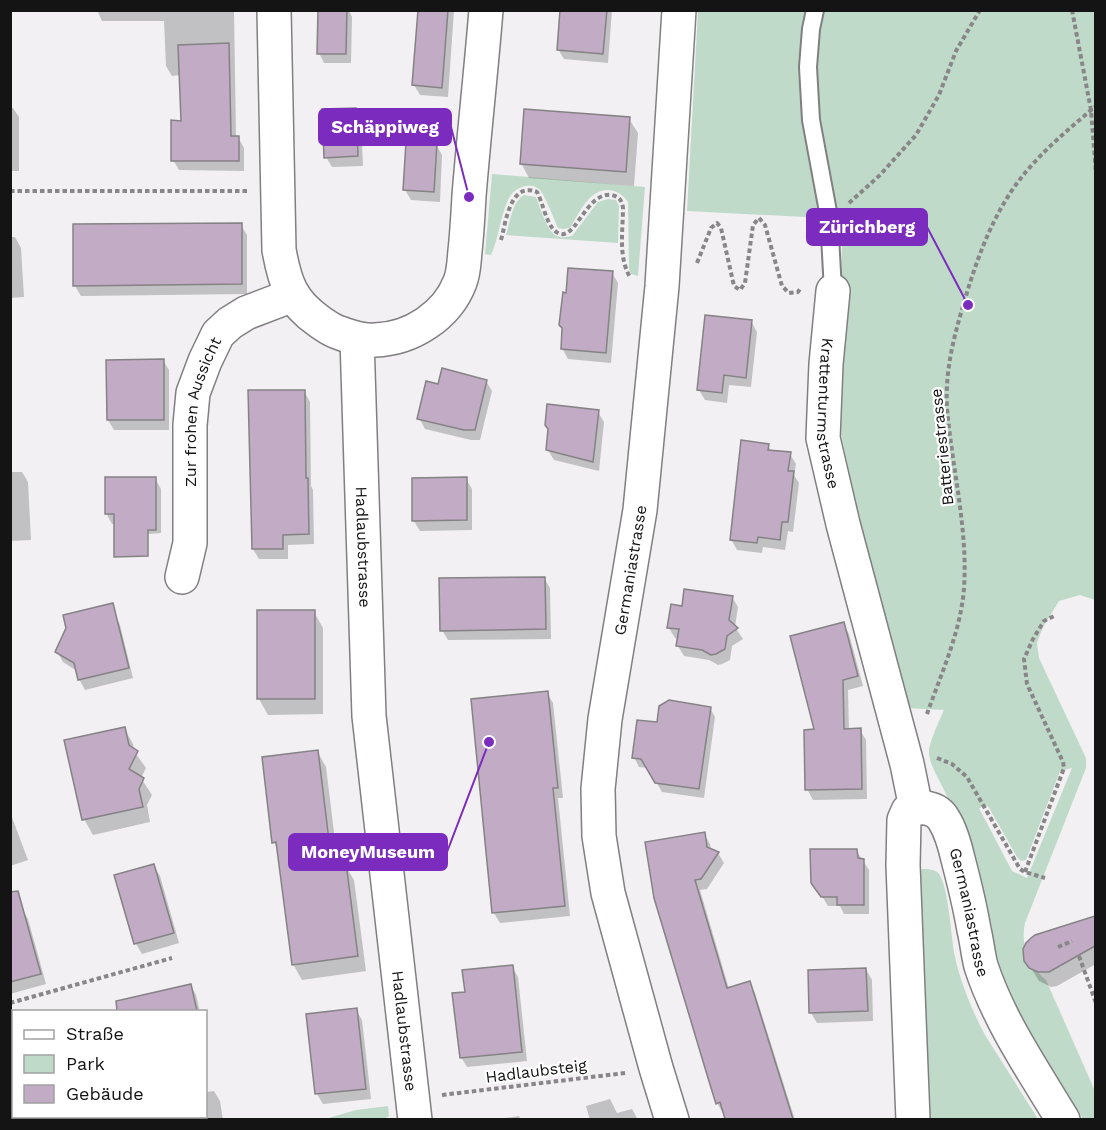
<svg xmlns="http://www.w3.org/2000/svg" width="1106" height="1130" viewBox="0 0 1106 1130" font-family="'Work Sans',sans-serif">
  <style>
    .green { fill: #c0dac9; fill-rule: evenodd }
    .shadow { fill: #0003 }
    .building { fill: #c2abc4; stroke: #858285; stroke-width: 1.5 }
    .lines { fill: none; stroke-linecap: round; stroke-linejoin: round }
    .service-casing { stroke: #817f82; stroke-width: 20 }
    .minor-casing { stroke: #817f82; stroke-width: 36 }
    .path { stroke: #888688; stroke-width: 4; stroke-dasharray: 4.5 3; stroke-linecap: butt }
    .service { stroke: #fff; stroke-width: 16 }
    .minor { stroke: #fff; stroke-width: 33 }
    .labels { text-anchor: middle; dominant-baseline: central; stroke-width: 4.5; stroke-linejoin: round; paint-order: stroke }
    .street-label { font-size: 16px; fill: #151415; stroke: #fff }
    .leader { fill: none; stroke: #7b2cbf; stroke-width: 2 }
    .callout-dot { fill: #7b2cbf; stroke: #fff; stroke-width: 2 }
    .callout { fill: #7b2cbf; stroke: #7b2cbf; stroke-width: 2 }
    .callout-label { font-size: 18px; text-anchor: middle; font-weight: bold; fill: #fff }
  </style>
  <rect width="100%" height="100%" fill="#f2f0f3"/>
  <g class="green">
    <path d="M698 11H1095V600L1080 595 1059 601 1043 627 1037 643 1039 658 1086 758V768L1025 923C1020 943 1029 967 1046 980L1095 1091V1119H1083C1049 1064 1010 1010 992 947 983 917 985 886 974 857 966 834 955 812 944 790 939 779 930 766 929 753 928 745 940 719 944 710L907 708 863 540 839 424 837 391 843 219 687 211ZM1072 768 1027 878 1012 871 979 808 988 806 1017 857 1021 861 1026 860 1060 771Z"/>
    <path d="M492 174 645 187 638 276 631 274 629 269 628 202C623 195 618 191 608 190 588 190 579 214 570 228L563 229 558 228C554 219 545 195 539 189 535 186 531 185 526 186 518 187 511 193 508 200 500 218 499 237 491 255L485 254Z"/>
    <path d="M524 195 536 197C540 207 547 232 557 236 562 238 567 237 572 236L598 202 608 199 616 200 619 206 618 243 506 235C510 222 512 202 524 195Z"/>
    <path d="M922 869C928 869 935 869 939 874 949 888 951 938 955 957 960 981 973 1013 985 1035L1038 1119H928L920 873Z"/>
    <polygon points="388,1106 389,1116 384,1119 325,1119 356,1110"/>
  </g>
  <g class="shadow">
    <polygon points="97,10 234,10 236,137 238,137 244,148 244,171 179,170 173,160 182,122 181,75 172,76 166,66 164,21 102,21"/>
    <polygon points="320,10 349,10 352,17 351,63 324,63 319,53"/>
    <polygon points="420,10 454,10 448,97 420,95 414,85"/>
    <polygon points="561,10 612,10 608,63 564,59 558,49"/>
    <polygon points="10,108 13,108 19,117 19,171 10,171"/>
    <polygon points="355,110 361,120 363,166 332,167 326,157"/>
    <polygon points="629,119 638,133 634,186 529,178 521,163"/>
    <polygon points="436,145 442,155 440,202 411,200 405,190"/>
    <polygon points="241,225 247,235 247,294 81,296 75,286"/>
    <polygon points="10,237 15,237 21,248 24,297 10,298"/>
    <polygon points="612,273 618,283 611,363 568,359 562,348"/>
    <polygon points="751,321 757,332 751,387 729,385 727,403 705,400 699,390"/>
    <polygon points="163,360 169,370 169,430 114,430 108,420"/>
    <polygon points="486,381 492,391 480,440 471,440 425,429 419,418 439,386"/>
    <polygon points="10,384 12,415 10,415"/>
    <polygon points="304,391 310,402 311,486 313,490 314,544 288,545 288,559 259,559 253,549"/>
    <polygon points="598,412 604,422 599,471 554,460 548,450"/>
    <polygon points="768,445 771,451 790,454 796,464 794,475 799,483 793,532 788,531 785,550 763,547 762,553 737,550 731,539"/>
    <polygon points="10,472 22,472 28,482 31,540 10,541"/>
    <polygon points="155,478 161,489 161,533 121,536 115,524 112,524 106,513"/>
    <polygon points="466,479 472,489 472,530 420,531 414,521"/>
    <polygon points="544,578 550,588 551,639 448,640 442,630"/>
    <polygon points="732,597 738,607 735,627 743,639 732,646 730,660 722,664 718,665 709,660 684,656 678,646 679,639 675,638 669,628 683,608"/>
    <polygon points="314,612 323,628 323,714 268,715 259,699"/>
    <polygon points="115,615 120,625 133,678 85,690 79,679 77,671 63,662 57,651"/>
    <polygon points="843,624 849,634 863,686 848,690 849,730 860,730 866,740 867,799 813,800 807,789 816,730"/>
    <polygon points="547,693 553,703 563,798 558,798 570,916 500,923 494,913 473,700"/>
    <polygon points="710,708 715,717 704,798 662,792 648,768 639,767 634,757 658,724"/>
    <polygon points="124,728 133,744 134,751 146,768 141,778 152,795 147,805 150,822 93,835 84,819"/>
    <polygon points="317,751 326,767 338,865 345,865 354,880 366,971 302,980 293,964 278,850 274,842"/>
    <polygon points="10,812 28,860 10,866"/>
    <polygon points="704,834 710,844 711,850 718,853 724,863 707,889 700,890 729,989 749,983 755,993 795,1120 727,1120 725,1112 723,1113 717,1103 656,898"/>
    <polygon points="856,850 869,870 869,914 844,914 840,906 828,906 813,882"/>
    <polygon points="154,866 160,876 179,943 142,954 136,944"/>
    <polygon points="22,909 28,919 46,984 10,994 10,912"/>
    <polygon points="1096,918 1096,964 1057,986 1051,987 1039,981 1026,960 1036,937"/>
    <polygon points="512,967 518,977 527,1061 467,1067 461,1057"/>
    <polygon points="866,969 872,980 873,1021 817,1023 811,1013"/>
    <polygon points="191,986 196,995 200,1012 152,1012 148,995"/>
    <polygon points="356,1010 362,1020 371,1099 323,1104 317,1094"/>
    <polygon points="214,1091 220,1101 223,1120 172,1120 171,1116 206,1116 206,1092"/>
    <polygon points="610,1099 617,1113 632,1109 638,1120 590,1120 586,1106"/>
    <polygon points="72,1116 99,1116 100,1120 73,1120"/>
    <polygon points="519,1116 521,1120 492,1120"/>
  </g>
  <g class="building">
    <polygon points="318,10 347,10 346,54 317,54"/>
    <polygon points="418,10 448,10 442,88 412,85"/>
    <polygon points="560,10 607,10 603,54 557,50"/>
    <polygon points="229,43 231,136 239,136 239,161 171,161 171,120 181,121 178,45"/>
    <polygon points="356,108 358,156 324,158 322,109"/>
    <polygon points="524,109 630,117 626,172 520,164"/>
    <polygon points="406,142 437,143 434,192 403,190"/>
    <polygon points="242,223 242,284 73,286 73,224"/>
    <polygon points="568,268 613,271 606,353 561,349 562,328 559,325 563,292 566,293"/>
    <polygon points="705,315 752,320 746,378 724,375 722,393 697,390"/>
    <polygon points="164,359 164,420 107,420 106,360"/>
    <polygon points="442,368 487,380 475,430 464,430 417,419 426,381 438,384"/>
    <polygon points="248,390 305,390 306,478 308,478 309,534 283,535 283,549 252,549"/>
    <polygon points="547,404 599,410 593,462 546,450 548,429 545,425"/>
    <polygon points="741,440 769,444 768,450 791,452 788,471 794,471 788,522 782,522 780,540 758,537 757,543 730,540"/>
    <polygon points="105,477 156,477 156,530 148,530 148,556 114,557 114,514 105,514"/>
    <polygon points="467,477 467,520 412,521 412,478"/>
    <polygon points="545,577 546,629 440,631 439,578"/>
    <polygon points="684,589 733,596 729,620 738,628 727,636 725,649 716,654 711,655 702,650 676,646 679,629 667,628 671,604 682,606"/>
    <polygon points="113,603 129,668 78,680 74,663 55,652 66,628 63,615"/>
    <rect x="257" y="610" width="58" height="89"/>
    <polygon points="844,622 858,676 843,680 844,729 861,728 862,789 805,790 804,730 814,729 790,636"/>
    <polygon points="548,691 558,788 553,788 565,906 492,913 471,699"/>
    <polygon points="669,700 711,707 699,789 655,783 641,759 632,758 637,720 657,722 659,706"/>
    <polygon points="125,727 129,745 138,751 129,769 144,778 139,789 143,807 82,820 64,740"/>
    <polygon points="318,750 332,865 346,863 358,956 292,965 276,842 272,843 262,757"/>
    <polygon points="705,832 707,847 719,852 701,879 695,880 727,988 750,981 793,1119 725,1119 720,1102 716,1104 708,1078 654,898 645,842"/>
    <polygon points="810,849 857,849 858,858 864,859 864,905 837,905 837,897 821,897 811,883"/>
    <polygon points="154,864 174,933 134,944 114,875"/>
    <polygon points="18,891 41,974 10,982 10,892"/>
    <polygon points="1095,916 1095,946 1049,972 1038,972 1029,968 1024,961 1023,949 1026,943 1031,938 1035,935"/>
    <polygon points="513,965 522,1052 460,1058 452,993 465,992 462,970"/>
    <polygon points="866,968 868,1011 809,1013 808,970"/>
    <polygon points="191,984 197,1011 117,1011 116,1001"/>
    <polygon points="357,1008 366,1089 315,1094 306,1014"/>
  </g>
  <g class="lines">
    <defs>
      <polyline id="service" points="815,10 811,29 808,67 811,120 829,217 833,291"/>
      <g id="minor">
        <path d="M274 10 279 250C285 283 291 302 320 322 326 326 332 331 340 333 351 337 362 341 375 340 411 339 447 316 460 282 464 272 464 261 465 251 467 233 468 214 469 196 474 134 481 72 486 10"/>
        <path id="s1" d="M833 291 826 364 823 438 843 524 907 764 916 808"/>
        <path id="s2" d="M357 339 369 716 415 1120"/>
        <path id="s3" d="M182 577 190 543V425L193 393 205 361 218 334 230 323 246 313 293 295"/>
        <path id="s4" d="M672 1120 656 1068 608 893 599 836 598 789 605 719 640 510 662 286 679 10"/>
        <path id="s5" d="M913 1120 903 865 904 820 908 811C920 805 937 807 944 820 951 831 955 846 958 859 964 882 970 906 974 930 977 942 978 955 981 966 999 1021 1033 1070 1063 1120"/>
      </g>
    </defs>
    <use href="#service" class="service-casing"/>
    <use href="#minor" class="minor-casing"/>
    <g class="path">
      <polyline points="1072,10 1091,110 1096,174"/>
      <polyline points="10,191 247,191"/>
      <polyline points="849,203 880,175 916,135 939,95 956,51 980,10"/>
      <path d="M501 240C506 222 510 181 537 192 543 203 546 223 555 231 575 248 584 191 612 195 620 197 622 201 623 208 623 230 618 257 630 277"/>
      <polyline points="697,263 711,228 717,223 721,228 734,286 740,290 745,283 753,225 759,218 765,225 782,286 789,293 798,292 800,289"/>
      <path d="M927 714C941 674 961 631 964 588 968 528 952 468 947 408 945 372 953 340 963 306 976 261 992 215 1021 178 1042 151 1070 128 1096 106"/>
      <polyline points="937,758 952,764 967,777 1020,869 1025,872 1045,878"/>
      <polyline points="1025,872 1064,768 1063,762 1027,684 1024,659 1033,639 1044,621 1054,616"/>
      <polyline points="1058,947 1072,941"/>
      <polyline points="1079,956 1096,1003"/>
      <polyline points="10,1003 172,958"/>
      <polyline points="442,1095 625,1073"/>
      <polyline points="10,1119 20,1116"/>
    </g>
    <use href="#service" class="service"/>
    <use href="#minor" class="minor"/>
  </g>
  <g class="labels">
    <g class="street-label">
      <text stroke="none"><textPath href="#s1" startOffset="123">Krattenturmstrasse</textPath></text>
      <text stroke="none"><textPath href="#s3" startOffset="168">Zur frohen Aussicht</textPath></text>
      <text transform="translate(942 447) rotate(-96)">Batteriestrasse</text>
      <text stroke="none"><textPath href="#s2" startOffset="208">Hadlaubstrasse</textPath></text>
      <text stroke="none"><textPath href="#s4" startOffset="562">Germaniastrasse</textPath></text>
      <text stroke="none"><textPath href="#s5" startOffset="447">Germaniastrasse</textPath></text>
      <text stroke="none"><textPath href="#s2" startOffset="694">Hadlaubstrasse</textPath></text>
      <text transform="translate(536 1071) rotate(-7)">Hadlaubsteig</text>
    </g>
  </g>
  <path class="leader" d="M469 197L451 127M968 305L927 227M489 742L447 852"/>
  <g class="callout-dot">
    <circle cx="469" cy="197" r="6"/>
    <circle cx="968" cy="305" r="6"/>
    <circle cx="489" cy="742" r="6"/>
  </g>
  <g class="callout">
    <rect x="319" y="109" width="132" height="36" rx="6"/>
    <rect x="807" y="209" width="120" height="36" rx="6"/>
    <rect x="289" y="834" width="158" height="36" rx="6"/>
  </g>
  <g class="callout-label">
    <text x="385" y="133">Schäppiweg</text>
    <text x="867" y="233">Zürichberg</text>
    <text x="368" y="858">MoneyMuseum</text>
  </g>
  <rect width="1106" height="1130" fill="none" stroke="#151415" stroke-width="24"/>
  <rect x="12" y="1010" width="195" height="108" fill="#ffffff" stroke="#a1a1a1" stroke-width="1.5"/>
  <rect x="24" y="1030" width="30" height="9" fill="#ffffff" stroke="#a1a1a1" stroke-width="1.5"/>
  <text x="66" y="1040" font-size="18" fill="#151415">Straße</text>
  <rect x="24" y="1055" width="30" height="18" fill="#c0dac9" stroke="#a1a1a1" stroke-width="1.5"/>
  <text x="66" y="1070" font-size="18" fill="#151415">Park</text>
  <rect x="24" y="1085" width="30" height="18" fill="#c2abc4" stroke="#a1a1a1" stroke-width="1.5"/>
  <text x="66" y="1100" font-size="18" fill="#151415">Gebäude</text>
</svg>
